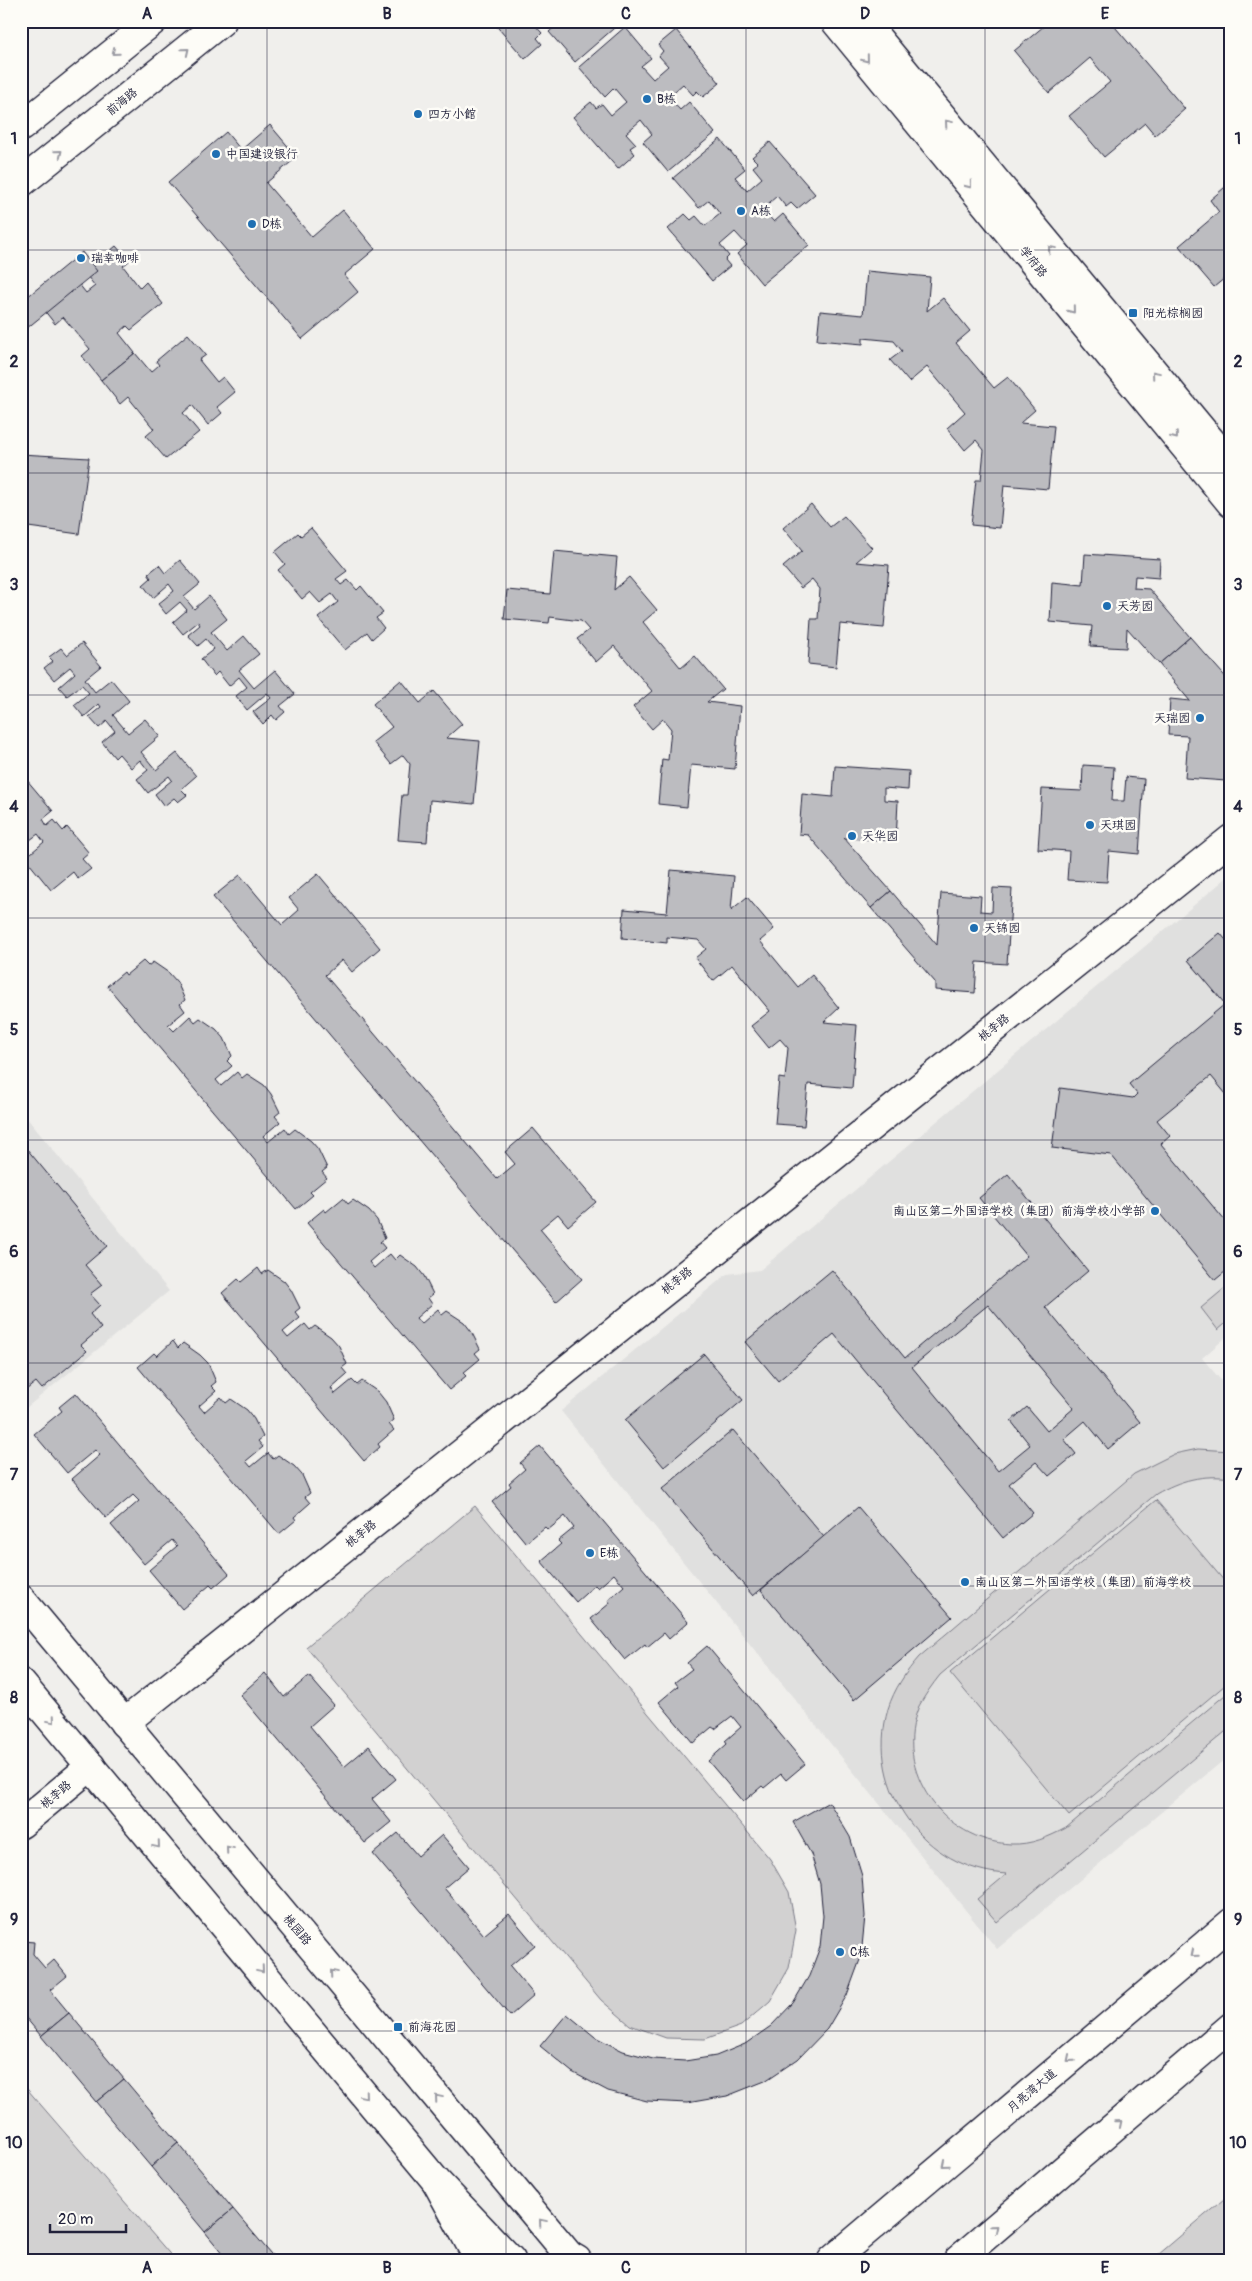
<svg xmlns="http://www.w3.org/2000/svg" width="1252" height="2281" viewBox="0 0 1252 2281" font-family="Pangolin,'LXGW WenKai TC',sans-serif">
  <style>
    .built { fill: #e0e0df }
    .green { fill: #d2d1d1; stroke: #7a7a86 }
    .building { fill: #bcbcc0; stroke: #22223b; fill-rule: evenodd }
    .lines { fill: none; stroke-linecap: round; stroke-linejoin: round }
    .street-casing { stroke: #22223b; stroke-width: 31 }
    .secondary-casing { stroke: #22223b; stroke-width: 31 }
    .primary-casing { stroke: #22223b; stroke-width: 31 }
    .street { stroke: #fdfcf7; stroke-width: 28 }
    .secondary { stroke: #fdfcf7; stroke-width: 28 }
    .primary { stroke: #fdfcf7; stroke-width: 28 }
    .oneway { stroke: #9a9aa2 }
    .grid { fill: none; stroke: #22223b; stroke-width: 1; stroke-opacity: 0.55 }
    .poi-dot { fill: #1f6fb2; stroke: #fdfcf7; stroke-width: 2 }
    .labels { text-anchor: middle; dominant-baseline: central; stroke-width: 5; stroke-linejoin: round; paint-order: stroke }
    .poi-label { font-size: 12px; fill: #22223b; stroke: #fdfcf7; text-anchor: start }
    .street-label { font-size: 12px; fill: #22223b; stroke: #fdfcf7 }
    .neatline { fill: none; stroke: #22223b; stroke-width: 2 }
    .grid-label { font-size: 16px; text-anchor: middle; font-weight: bold; fill: #22223b }
  </style>
  <rect width="100%" height="100%" fill="#f0efec"/>
  <filter id="ink" filterUnits="userSpaceOnUse"><feTurbulence type="fractalNoise" baseFrequency=".02" numOctaves="2"/><feDisplacementMap in="SourceGraphic" scale="10" xChannelSelector="R" yChannelSelector="G"/><feConvolveMatrix kernelMatrix="1 2 1 2 8 2 1 2 1" color-interpolation-filters="sRGB"/></filter>
  <g filter="url(#ink)">
    <g class="built">
      <polygon points="1231,874 1231,1333 1202,1358 1231,1392 1231,1754 997,1949 561,1411 727,1274 760,1270"/>
      <polygon points="21,1111 169,1291 21,1412"/>
    </g>
    <g class="green">
      <polygon points="1231,1283 1231,1319 1218,1330 1201,1308"/>
      <path d="M1198 1449 1231 1451V1478C1203 1474 1180 1480 1156 1494L940 1675C932 1685 925 1695 919 1706 892 1771 944 1841 1011 1844 1031 1845 1049 1837 1066 1828L1231 1690V1727L997 1922 977 1899 1007 1874C925 1870 865 1789 888 1709 894 1689 906 1672 919 1657L1134 1474 1174 1454Z"/>
      <polygon points="1156,1500 1231,1589 1231,1680 1069,1816 950,1673"/>
      <polygon points="475,1506 770,1859 789,1892 796,1930 789,1968 770,2001 741,2026 705,2039 666,2038 630,2025 601,2000 306,1647"/>
      <polygon points="21,2082 175,2260 21,2260"/>
      <polygon points="1231,2193 1231,2260 1152,2260"/>
    </g>
    <g class="building">
      <polygon points="492,21 534,21 532,22 542,33 537,38 542,44 525,59"/>
      <polygon points="557,21 620,21 621,22 575,62 549,32 559,23"/>
      <polygon points="1050,21 1110,21 1185,109 1155,135 1145,123 1104,157 1069,116 1110,82 1090,58 1049,93 1014,51"/>
      <polygon points="625,27 651,58 641,66 653,79 668,66 659,56 663,51 658,45 676,30 720,83 703,97 697,91 693,95 683,84 668,97 680,110 689,102 715,133 668,172 643,142 652,134 641,120 626,133 636,144 630,148 635,154 618,169 573,117 591,102 596,108 602,104 611,115 626,102 614,88 605,97 579,67"/>
      <polygon points="270,125 297,157 266,183 312,237 343,210 375,249 344,275 358,292 302,339 168,182 226,132 241,150"/>
      <polygon points="720,139 745,169 735,177 747,191 762,178 753,167 758,163 752,157 770,142 815,194 797,209 791,203 786,207 777,196 762,209 774,222 783,214 809,245 762,284 737,254 747,245 735,232 720,245 729,256 725,260 730,266 712,281 668,229 685,214 691,220 696,216 705,226 720,214 709,200 699,208 673,178"/>
      <polygon points="1231,182 1231,273 1214,287 1179,246 1219,212 1210,200"/>
      <polygon points="116,246 129,261 123,266 140,288 146,282 163,304 131,330 127,326 119,333 135,353 101,380 82,356 90,349 63,317 55,324 36,300 70,273 86,293 95,286 79,266 93,254 98,261"/>
      <polygon points="82,252 97,271 21,333 21,302"/>
      <polygon points="867,271 930,277 927,311 943,298 970,331 956,343 994,388 1008,377 1035,410 1020,423 1054,426 1048,489 1004,485 1000,528 971,525 976,480 981,480 984,450 976,440 965,450 947,428 965,412 927,367 909,382 890,360 902,351 894,341 863,338 863,344 817,340 820,311 863,315"/>
      <polygon points="188,334 206,355 199,360 217,382 223,377 235,392 217,407 222,413 208,425 192,405 183,413 199,432 166,459 146,436 154,429 128,397 120,404 101,380 135,353 151,372 159,365 156,361"/>
      <polygon points="21,454 89,458 79,534 21,526"/>
      <polygon points="811,504 830,527 844,516 872,548 856,562 889,565 884,628 840,624 836,667 808,664 811,619 818,619 820,589 812,579 801,588 783,567 802,551 783,528"/>
      <polygon points="311,528 347,571 336,579 341,585 348,580 357,590 361,586 383,613 376,618 384,628 372,639 367,632 345,650 318,618 338,602 332,594 320,603 310,592 302,599 278,570 285,564 275,552 298,533 301,536"/>
      <polygon points="554,551 617,557 614,590 629,577 657,610 643,622 681,668 695,656 723,689 707,702 740,706 735,769 691,765 687,807 658,804 662,759 668,760 671,729 663,719 652,729 633,707 652,691 614,646 596,662 577,639 589,630 581,621 550,617 549,623 504,619 507,590 550,594"/>
      <polygon points="1085,554 1160,559 1159,578 1135,576 1134,588 1149,589 1190,637 1159,664 1127,628 1126,648 1090,646 1092,626 1050,622 1052,582 1083,585"/>
      <polygon points="180,560 200,584 184,597 194,609 209,596 227,619 211,632 227,651 244,636 259,654 239,670 254,688 275,670 295,694 280,706 285,712 276,720 272,715 263,724 253,712 271,698 267,693 247,710 236,696 247,687 239,677 229,686 218,672 214,676 201,659 214,649 206,639 198,646 188,635 200,625 198,622 183,634 173,622 187,610 180,602 166,614 158,604 174,591 169,584 153,598 143,585 151,578 148,574 159,565 165,573"/>
      <polygon points="1190,637 1231,683 1231,750 1227,750 1226,781 1185,778 1188,736 1168,735 1170,699 1190,701 1159,664"/>
      <polygon points="82,643 101,666 85,679 95,692 111,679 129,701 113,715 128,733 145,719 160,736 141,752 156,770 177,753 196,776 181,789 187,795 178,802 174,798 164,806 155,794 172,780 169,776 148,793 137,779 148,770 140,760 131,768 119,754 115,758 102,742 115,731 107,721 99,728 89,717 101,707 99,704 84,717 74,705 89,693 82,685 67,696 59,687 75,673 70,667 54,680 44,668 53,661 49,657 61,648 67,655"/>
      <polygon points="401,680 420,703 434,691 462,724 446,738 480,741 474,804 430,800 427,842 398,840 402,795 407,795 410,764 403,755 391,764 373,742 392,727 373,704"/>
      <polygon points="1083,765 1114,767 1112,801 1124,801 1126,777 1144,779 1139,854 1109,851 1107,882 1067,880 1069,851 1038,849 1042,789 1082,791"/>
      <polygon points="835,766 909,771 908,790 884,788 884,800 898,801 896,841 844,838 891,891 871,908 808,835 799,834 802,794 833,797"/>
      <polygon points="21,773 53,811 43,819 47,826 54,820 63,831 67,827 89,853 82,859 91,869 78,879 73,872 51,890 25,858 44,842 38,834 26,843 21,837"/>
      <polygon points="671,870 734,876 731,910 747,897 774,929 760,941 798,987 812,975 839,1008 824,1022 857,1025 852,1088 808,1084 804,1126 775,1124 779,1078 785,1079 788,1048 780,1039 769,1048 751,1026 770,1011 732,965 713,981 695,958 706,949 698,940 667,937 667,943 622,938 624,909 667,913"/>
      <polygon points="318,874 380,948 352,972 342,960 325,975 497,1179 515,1164 505,1152 533,1128 596,1202 568,1226 558,1214 540,1229 582,1279 556,1302 213,897 240,875 282,925 299,910 289,898"/>
      <polygon points="993,888 1012,889 1007,964 977,962 975,993 935,990 935,982 871,908 891,891 937,945 941,893 981,896 980,911 992,912"/>
      <polygon points="1220,933 1231,946 1231,1100 1211,1076 1157,1120 1170,1136 1161,1144 1231,1228 1231,1267 1215,1280 1111,1155 1052,1148 1060,1088 1133,1098 1137,1094 1129,1084 1225,1004 1188,960"/>
      <polygon points="143,961 148,966 153,962 169,973 177,982 185,1000 180,1004 185,1011 168,1025 174,1031 190,1016 195,1022 200,1018 216,1029 224,1038 232,1056 227,1061 232,1066 216,1080 221,1086 237,1072 242,1078 247,1074 264,1085 271,1094 280,1112 275,1116 280,1122 263,1136 268,1142 285,1128 289,1134 295,1129 311,1141 318,1149 327,1168 322,1172 327,1178 310,1192 313,1195 296,1209 107,986 124,972 126,975"/>
      <polygon points="22,1143 107,1246 85,1265 102,1285 90,1294 100,1305 90,1314 101,1328 81,1345 87,1351 42,1389 36,1382 21,1394"/>
      <path d="M1008 1174 1088 1271 1045 1307 1140 1422 1108 1449 1085 1421 1064 1439 1076 1454 1049 1476 1036 1462 1009 1484 1033 1513 1003 1538 834 1334 778 1381 745 1342 832 1270 905 1358 1027 1256 979 1198ZM988 1305 1074 1408 1047 1431 1027 1407 1011 1421 1030 1445 998 1471 912 1367Z"/>
      <polygon points="343,1198 348,1204 353,1200 369,1211 377,1220 385,1238 380,1242 385,1248 369,1262 374,1268 390,1254 395,1260 400,1255 417,1267 424,1276 433,1294 428,1298 432,1304 416,1318 421,1324 438,1309 442,1315 447,1311 464,1322 471,1331 480,1349 475,1353 480,1359 463,1373 466,1376 449,1390 307,1223 324,1209 326,1212"/>
      <polygon points="258,1268 262,1274 268,1270 284,1281 291,1290 300,1308 295,1312 300,1318 283,1332 288,1338 305,1324 310,1330 315,1326 331,1337 339,1346 347,1364 342,1368 347,1374 331,1388 335,1394 352,1380 357,1385 362,1381 378,1392 386,1402 394,1420 389,1424 394,1430 378,1444 380,1447 364,1461 222,1293 238,1279 241,1282"/>
      <polygon points="173,1341 178,1348 183,1343 200,1355 208,1363 216,1382 211,1386 216,1391 199,1406 204,1412 221,1397 226,1403 231,1399 247,1410 254,1419 263,1437 258,1441 263,1447 246,1461 251,1467 268,1453 273,1459 278,1455 294,1466 302,1475 310,1493 305,1497 310,1503 294,1517 296,1520 279,1534 138,1367 154,1353 157,1356"/>
      <polygon points="704,1354 743,1400 664,1467 625,1420"/>
      <polygon points="76,1393 229,1574 213,1588 210,1585 182,1609 149,1570 177,1546 172,1540 144,1564 111,1525 139,1501 133,1495 106,1518 72,1479 100,1455 95,1450 67,1473 34,1434 62,1411 59,1407"/>
      <polygon points="733,1430 824,1537 753,1596 662,1489"/>
      <polygon points="540,1446 688,1622 669,1639 664,1633 647,1647 645,1644 625,1660 591,1619 610,1603 608,1600 624,1586 614,1574 598,1588 595,1585 576,1602 541,1561 561,1544 558,1541 574,1528 565,1516 548,1530 545,1527 526,1543 492,1502 511,1486 509,1483 525,1469 520,1463"/>
      <polygon points="858,1507 952,1617 854,1700 761,1590"/>
      <polygon points="707,1646 805,1764 786,1780 781,1774 764,1788 762,1786 743,1802 708,1761 727,1744 725,1741 741,1727 732,1716 715,1729 712,1727 693,1743 659,1702 678,1686 675,1682 692,1669 687,1663"/>
      <polygon points="265,1673 284,1697 309,1676 334,1705 310,1726 344,1767 369,1746 396,1779 372,1799 391,1822 365,1843 240,1695"/>
      <polygon points="829,1802 850,1837 862,1876 865,1916 861,1957 847,1995 827,2029 798,2059 765,2081 727,2096 687,2103 647,2101 608,2091 572,2072 540,2046 567,2014 595,2037 623,2051 653,2059 685,2061 716,2056 745,2044 771,2026 793,2003 809,1976 820,1947 823,1916 820,1884 811,1854 793,1822"/>
      <polygon points="398,1833 418,1856 442,1835 469,1867 444,1888 484,1935 509,1914 535,1945 510,1966 534,1995 510,2016 373,1854"/>
      <polygon points="21,1930 24,1930 23,1941 34,1942 33,1954 45,1968 54,1960 67,1976 50,1990 69,2013 41,2036 21,2012"/>
      <polygon points="69,2013 124,2079 96,2102 41,2036"/>
      <polygon points="124,2079 178,2143 151,2167 96,2102"/>
      <polygon points="178,2143 233,2209 205,2232 151,2167"/>
      <polygon points="233,2209 276,2260 228,2260 205,2232"/>
    </g>
    <g class="lines">
      <defs>
        <polyline id="street" points="21,1824 91,1766"/>
        <g id="secondary">
          <polyline points="835,21 1231,503"/>
          <polyline points="863,21 1231,465"/>
          <polyline points="21,127 153,21"/>
          <polyline points="21,183 222,21"/>
          <polyline points="21,1599 573,2260"/>
          <polyline points="21,1683 436,2181 511,2260"/>
          <polyline points="124,1723 1231,839"/>
        </g>
        <g id="primary">
          <polyline points="436,2181 479,2260"/>
          <polyline points="570,2256 577,2260"/>
          <polyline points="832,2260 1231,1923"/>
          <polyline points="958,2260 1231,2027"/>
        </g>
      </defs>
      <use href="#street" class="street-casing"/>
      <use href="#secondary" class="secondary-casing"/>
      <use href="#primary" class="primary-casing"/>
      <use href="#street" class="street"/>
      <use href="#secondary" class="secondary"/>
      <use href="#primary" class="primary"/>
    </g>
    <defs><path id="oneway-chevron" d="M-2-3.5L2.5 0L-2 3.5" fill="none" stroke-width="1.6" stroke-linecap="round" stroke-linejoin="round" transform="scale(1.25)"/></defs>
    <g class="oneway">
      <use href="#oneway-chevron" transform="translate(186 51) rotate(-39)"/>
      <use href="#oneway-chevron" transform="translate(115 52) rotate(141)"/>
      <use href="#oneway-chevron" transform="translate(866 59) rotate(51)"/>
      <use href="#oneway-chevron" transform="translate(948 123) rotate(-130)"/>
      <use href="#oneway-chevron" transform="translate(59 153) rotate(-39)"/>
      <use href="#oneway-chevron" transform="translate(969 185) rotate(51)"/>
      <use href="#oneway-chevron" transform="translate(1051 249) rotate(-130)"/>
      <use href="#oneway-chevron" transform="translate(1072 310) rotate(51)"/>
      <use href="#oneway-chevron" transform="translate(1155 374) rotate(-130)"/>
      <use href="#oneway-chevron" transform="translate(1175 436) rotate(51)"/>
      <use href="#oneway-chevron" transform="translate(52 1720) rotate(50)"/>
      <use href="#oneway-chevron" transform="translate(157 1845) rotate(50)"/>
      <use href="#oneway-chevron" transform="translate(229 1849) rotate(-130)"/>
      <use href="#oneway-chevron" transform="translate(1194 1954) rotate(140)"/>
      <use href="#oneway-chevron" transform="translate(261 1970) rotate(50)"/>
      <use href="#oneway-chevron" transform="translate(333 1973) rotate(-130)"/>
      <use href="#oneway-chevron" transform="translate(1070 2059) rotate(140)"/>
      <use href="#oneway-chevron" transform="translate(364 2095) rotate(50)"/>
      <use href="#oneway-chevron" transform="translate(438 2098) rotate(-130)"/>
      <use href="#oneway-chevron" transform="translate(1119 2123) rotate(-40)"/>
      <use href="#oneway-chevron" transform="translate(945 2164) rotate(140)"/>
      <use href="#oneway-chevron" transform="translate(542 2222) rotate(-130)"/>
      <use href="#oneway-chevron" transform="translate(995 2228) rotate(-40)"/>
    </g>
  </g>
  <path class="grid" d="M267 21V2260M506 21V2260M746 21V2260M985 21V2260M21 250H1231M21 473H1231M21 695H1231M21 918H1231M21 1140H1231M21 1363H1231M21 1586H1231M21 1808H1231M21 2031H1231"/>
  <g class="poi-dot">
    <circle cx="647" cy="99" r="5"/>
    <circle cx="418" cy="114" r="5"/>
    <circle cx="216" cy="154" r="5"/>
    <circle cx="741" cy="211" r="5"/>
    <circle cx="252" cy="224" r="5"/>
    <circle cx="81" cy="258" r="5"/>
    <rect x="1128" y="308" width="10" height="10" rx="2.5"/>
    <circle cx="1107" cy="606" r="5"/>
    <circle cx="1200" cy="718" r="5"/>
    <circle cx="1090" cy="825" r="5"/>
    <circle cx="852" cy="836" r="5"/>
    <circle cx="974" cy="928" r="5"/>
    <circle cx="1155" cy="1211" r="5"/>
    <circle cx="590" cy="1553" r="5"/>
    <circle cx="965" cy="1582" r="5"/>
    <circle cx="840" cy="1952" r="5"/>
    <rect x="393" y="2022" width="10" height="10" rx="2.5"/>
  </g>
  <g class="labels">
    <g class="poi-label">
      <text x="657" y="99">B栋</text>
      <text x="428" y="114">四方小館</text>
      <text x="226" y="154">中国建设银行</text>
      <text x="751" y="211">A栋</text>
      <text x="262" y="224">D栋</text>
      <text x="91" y="258">瑞幸咖啡</text>
      <text x="1143" y="313">阳光棕榈园</text>
      <text x="1117" y="606">天芳园</text>
      <text x="1190" y="718" text-anchor="end">天瑞园</text>
      <text x="1100" y="825">天琪园</text>
      <text x="862" y="836">天华园</text>
      <text x="984" y="928">天锦园</text>
      <text x="1145" y="1211" text-anchor="end">南山区第二外国语学校（集团）前海学校小学部</text>
      <text x="600" y="1553">E栋</text>
      <text x="975" y="1582">南山区第二外国语学校（集团）前海学校</text>
      <text x="850" y="1952">C栋</text>
      <text x="408" y="2027">前海花园</text>
    </g>
    <g class="street-label">
      <text transform="translate(122 102) rotate(-39)">前海路</text>
      <text transform="translate(1033 262) rotate(51)">学府路</text>
      <text transform="translate(994 1028) rotate(-39)">桃李路</text>
      <text transform="translate(677 1281) rotate(-39)">桃李路</text>
      <text transform="translate(361 1534) rotate(-39)">桃李路</text>
      <text transform="translate(56 1795) rotate(-40)">桃李路</text>
      <text transform="translate(297 1930) rotate(50)">桃园路</text>
      <text transform="translate(1032 2091) rotate(-40)">月亮湾大道</text>
    </g>
  </g>
  <rect width="1252" height="2281" fill="none" stroke="#fdfcf7" stroke-width="55"/>
  <path d="M50 2224v8h76v-8" fill="none" stroke="#22223b" stroke-width="2.5"/>
  <text x="58" y="2224" font-size="15" fill="#22223b" stroke="#fdfcf7" stroke-width="4" paint-order="stroke">20 m</text>
  <rect x="28" y="28" width="1196" height="2226" class="neatline"/>
  <g class="grid-label">
    <text x="147" y="19">A</text>
    <text x="387" y="19">B</text>
    <text x="626" y="19">C</text>
    <text x="865" y="19">D</text>
    <text x="1105" y="19">E</text>
    <text x="14" y="144">1</text>
    <text x="1238" y="144">1</text>
    <text x="14" y="367">2</text>
    <text x="1238" y="367">2</text>
    <text x="14" y="590">3</text>
    <text x="1238" y="590">3</text>
    <text x="14" y="812">4</text>
    <text x="1238" y="812">4</text>
    <text x="14" y="1035">5</text>
    <text x="1238" y="1035">5</text>
    <text x="14" y="1257">6</text>
    <text x="1238" y="1257">6</text>
    <text x="14" y="1480">7</text>
    <text x="1238" y="1480">7</text>
    <text x="14" y="1703">8</text>
    <text x="1238" y="1703">8</text>
    <text x="14" y="1925">9</text>
    <text x="1238" y="1925">9</text>
    <text x="14" y="2148">10</text>
    <text x="1238" y="2148">10</text>
    <text x="147" y="2273">A</text>
    <text x="387" y="2273">B</text>
    <text x="626" y="2273">C</text>
    <text x="865" y="2273">D</text>
    <text x="1105" y="2273">E</text>
  </g>
</svg>
